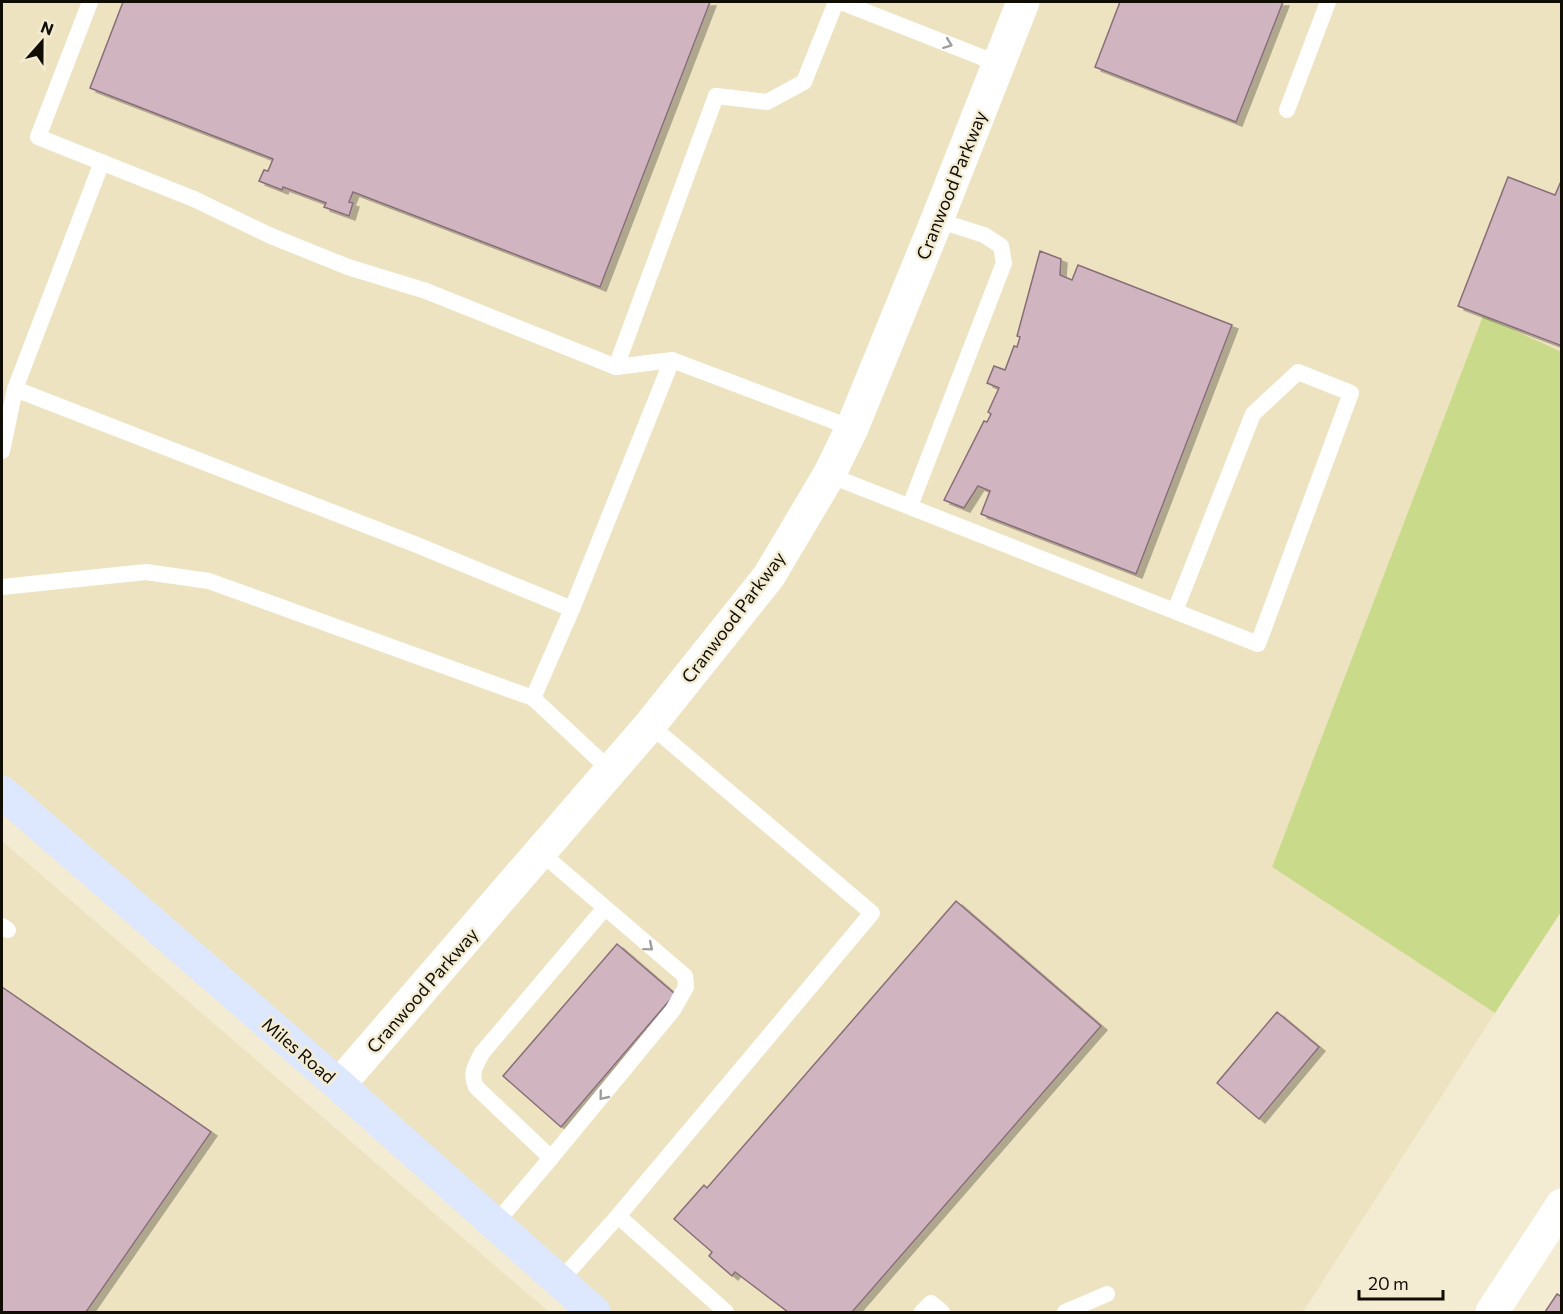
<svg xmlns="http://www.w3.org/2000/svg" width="1563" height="1314" viewBox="0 0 1563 1314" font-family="Commissioner,sans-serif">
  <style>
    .built { fill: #eee3c1 }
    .green { fill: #c9db8b }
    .building { fill: #d0b5c1; stroke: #876e79; stroke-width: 1.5; filter: url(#shadow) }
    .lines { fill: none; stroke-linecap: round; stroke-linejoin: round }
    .lane { stroke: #fff; stroke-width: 16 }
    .street { stroke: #fff; stroke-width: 33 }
    .primary { stroke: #dde7fd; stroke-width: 33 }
    .oneway { stroke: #9f9e9b }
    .labels { text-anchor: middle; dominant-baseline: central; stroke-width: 5; stroke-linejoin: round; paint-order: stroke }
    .street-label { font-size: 18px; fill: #100d05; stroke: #f4ecd2 }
  </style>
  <defs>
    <filter id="shadow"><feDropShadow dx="6" dy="4" stdDeviation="0" flood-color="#0004"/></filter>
  </defs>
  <rect width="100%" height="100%" fill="#f4ecd2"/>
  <g class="built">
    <polygon points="2,2 1561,2 1561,352 1483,316 1272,867 1495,1013 1303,1312 594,1312 2,792"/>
    <polygon points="2,841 549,1312 2,1312"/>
  </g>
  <polygon class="green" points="1483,316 1562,352 1561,912 1495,1013 1272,867"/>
  <g class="building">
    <polygon points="123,2 710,2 600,287 353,192 349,202 353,203 349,216 324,207 326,203 283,187 282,190 259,181 264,170 268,171 273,159 90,88"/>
    <polygon points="1120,2 1283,2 1236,122 1095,67"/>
    <polygon points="1508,177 1555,195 1562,179 1562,346 1458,306"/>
    <polygon points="1040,251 1061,259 1060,275 1072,280 1078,265 1232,325 1136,574 981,514 990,491 978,486 964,508 944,500 984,421 987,422 991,414 988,412 999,388 987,383 994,366 1005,370 1014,346 1017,347 1020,337 1017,336"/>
    <polygon points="956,901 1101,1026 852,1312 788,1312 735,1272 732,1276 709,1256 712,1252 674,1219 704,1185 707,1188"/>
    <polygon points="617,944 675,994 561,1127 503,1076"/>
    <polygon points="2,987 211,1132 86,1312 2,1312"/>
    <polygon points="1277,1012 1319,1047 1259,1119 1217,1083"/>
    <polygon points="1557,1294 1562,1297 1562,1312 1545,1312"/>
  </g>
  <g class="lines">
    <g class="lane">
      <polyline points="90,2 38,137 194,199 271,236 348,267 426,291 616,367 672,360 852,428"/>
      <polyline points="841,2 999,64"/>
      <polyline points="1287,110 1328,2"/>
      <polyline points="616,367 716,96 767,102 804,82 836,2"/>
      <polyline points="15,389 417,545 572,609 672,360"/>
      <polyline points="2,451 15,389 102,162"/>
      <polyline points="829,475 1258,644 1351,393 1298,372 1253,414 1175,611"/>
      <polyline points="910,506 1004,263 1001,246 984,235 937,220"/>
      <polyline points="2,587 146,572 209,581 533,698"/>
      <polyline points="572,609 533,698 611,771"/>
      <polyline points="540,852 685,976 686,987 673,1010 551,1158"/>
      <polyline points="2,926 8,930"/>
      <polyline points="618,1216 872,913 650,725"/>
      <path d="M495 1224 551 1158 476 1087C470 1074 475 1066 482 1053L604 909"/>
      <polyline points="559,1282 618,1216 726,1312"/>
      <polyline points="922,1312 931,1303 942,1312"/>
      <polyline points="1065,1312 1107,1294"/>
    </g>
    <g class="street">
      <polyline points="339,1085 650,725 769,576 829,475 852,428 937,220 1023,2"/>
      <polyline points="1492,1312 1562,1205"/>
    </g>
    <polyline class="primary" points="2,792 339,1085 594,1312"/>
  </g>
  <defs><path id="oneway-chevron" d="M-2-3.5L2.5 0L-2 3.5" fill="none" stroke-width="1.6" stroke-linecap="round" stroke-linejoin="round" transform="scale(1.5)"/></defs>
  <g class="oneway">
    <use href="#oneway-chevron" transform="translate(948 44) rotate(21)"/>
    <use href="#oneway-chevron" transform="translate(649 947) rotate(40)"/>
    <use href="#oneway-chevron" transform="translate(603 1096) rotate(129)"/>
  </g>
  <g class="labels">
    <g class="street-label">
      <text transform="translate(951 185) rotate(-68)">Cranwood Parkway</text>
      <text transform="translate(733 617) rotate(-53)">Cranwood Parkway</text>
      <text transform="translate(422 990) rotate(-49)">Cranwood Parkway</text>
      <text transform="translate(299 1050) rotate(41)">Miles Road</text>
    </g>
  </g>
  <rect width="1563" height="1314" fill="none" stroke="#100d05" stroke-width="6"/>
  <g transform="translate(42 42) rotate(21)" stroke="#f4ecd2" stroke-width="4.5" paint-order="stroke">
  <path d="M0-4.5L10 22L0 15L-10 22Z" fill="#100d05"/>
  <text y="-9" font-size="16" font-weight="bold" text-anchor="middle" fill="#100d05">N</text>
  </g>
  <path d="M1359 1290v9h84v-9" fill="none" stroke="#100d05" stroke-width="3"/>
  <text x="1368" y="1290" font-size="18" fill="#100d05" stroke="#f4ecd2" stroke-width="4.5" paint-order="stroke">20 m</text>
</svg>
